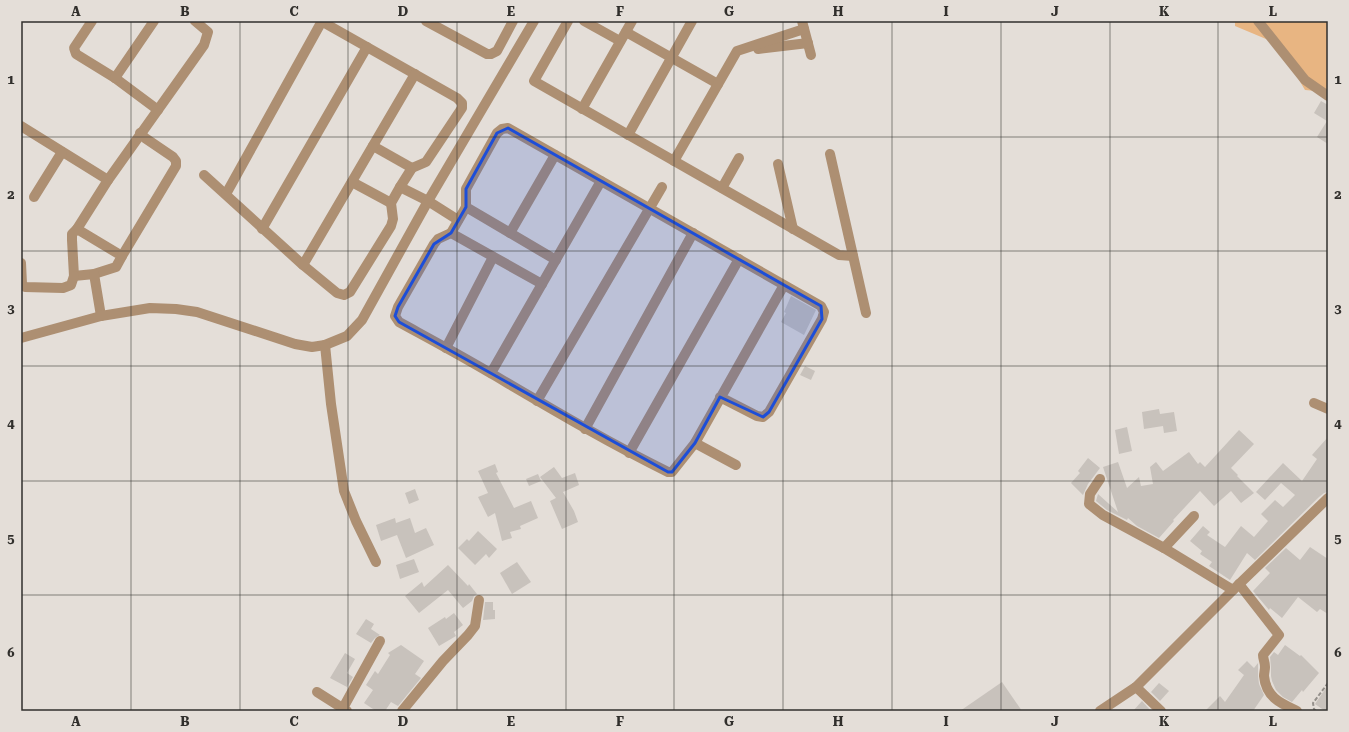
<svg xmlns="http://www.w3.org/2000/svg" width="1349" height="732" viewBox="0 0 1349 732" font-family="'Roboto Serif',serif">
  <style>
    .green { fill: #e8b582 }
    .building { fill: #c8c2bc }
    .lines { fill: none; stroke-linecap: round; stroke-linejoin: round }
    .path { stroke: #938f8a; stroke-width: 2; stroke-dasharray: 4 2; stroke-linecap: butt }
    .minor { stroke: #ad8f72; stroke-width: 10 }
    .marked { fill: #1d4ed8; fill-opacity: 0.2; stroke: #1d4ed8; stroke-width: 3; stroke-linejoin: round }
    .grid { fill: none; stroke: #312f2c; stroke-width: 1; stroke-opacity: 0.55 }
    .neatline { fill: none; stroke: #312f2c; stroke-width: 1.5 }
    .grid-label { font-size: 13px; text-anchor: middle; font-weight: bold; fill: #312f2c }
  </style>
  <rect width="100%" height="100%" fill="#e4ded8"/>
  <polygon class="green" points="1235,21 1328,21 1328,92 1305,90 1278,44 1235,26"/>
  <g class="building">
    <polygon points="1321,101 1328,105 1328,144 1317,137 1327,121 1314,113"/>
    <polygon points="791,296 816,310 804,335 781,322 786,313 784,312"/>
    <polygon points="805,366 815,371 811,380 800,375"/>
    <polygon points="1159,409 1160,414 1174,412 1177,431 1164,433 1163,426 1144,429 1142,412"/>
    <polygon points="1127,427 1132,451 1119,454 1115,430"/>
    <polygon points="1239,430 1254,444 1231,468 1238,475 1237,476 1254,493 1241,503 1231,491 1214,506 1200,491 1173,520 1174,521 1159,538 1137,526 1128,518 1127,520 1107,510 1096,501 1098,494 1118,512 1103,467 1118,462 1127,488 1139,477 1141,486 1153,484 1150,467 1156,462 1163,471 1189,452 1198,464 1200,462 1205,467"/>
    <polygon points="1328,437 1328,492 1324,493 1319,497 1255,560 1247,553 1230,580 1209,566 1212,562 1200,554 1202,551 1190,541 1203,526 1210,532 1207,535 1225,547 1241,526 1254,537 1268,521 1261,514 1275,500 1283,507 1295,495 1281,483 1265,500 1256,492 1283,463 1302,481 1317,459 1312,455"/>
    <polygon points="1088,458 1100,468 1088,484 1083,495 1071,483 1080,473 1078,471"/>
    <polygon points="495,464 498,472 496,473 514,508 531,501 538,518 520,526 521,529 510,532 512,538 502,541 495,513 488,517 478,497 488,493 478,471"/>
    <polygon points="554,467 562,478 575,473 579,485 563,492 574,511 578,522 562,529 550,501 556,498 540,477"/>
    <polygon points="538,474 541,481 529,486 526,479"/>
    <polygon points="415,489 419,500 409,504 405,493"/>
    <polygon points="395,518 396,523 410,518 415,533 426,528 434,545 406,558 397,535 381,541 376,525"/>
    <polygon points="478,531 497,549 489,558 486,554 475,565 458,548 467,539 469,541"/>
    <polygon points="1310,547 1328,559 1328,614 1320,609 1317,612 1298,597 1282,618 1270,608 1269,610 1253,591 1270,573 1265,568 1286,548 1300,560"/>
    <polygon points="414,559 419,572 400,579 396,565"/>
    <polygon points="517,562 531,582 512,594 500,573"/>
    <polygon points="448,565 468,586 469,584 477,594 474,596 472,601 463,608 448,590 419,613 405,596 422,582 424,587"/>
    <polygon points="485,602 493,602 493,610 495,610 495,619 483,620"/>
    <polygon points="454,613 463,625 454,632 456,636 439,646 428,628 445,617 446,619"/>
    <polygon points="366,619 374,624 371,629 380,635 375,638 371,643 356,634"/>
    <polygon points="401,645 424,661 415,674 421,678 398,706 391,702 385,711 376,711 364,703 373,690 366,685 375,671 378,674 390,655 388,653"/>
    <polygon points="1285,645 1300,656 1301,655 1319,673 1303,692 1302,690 1292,702 1283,697 1276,690 1272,681 1271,676 1271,667 1270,657 1274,652 1278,655"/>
    <polygon points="345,653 355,659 347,673 353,677 347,687 330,678"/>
    <polygon points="1247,661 1254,668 1258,663 1258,676 1259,684 1264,695 1253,711 1205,711 1220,696 1225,702 1244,675 1238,670"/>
    <polygon points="1002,682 1022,711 960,711"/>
    <polygon points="1159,683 1169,691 1160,701 1151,692"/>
    <polygon points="1328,685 1328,711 1325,711 1315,704"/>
    <polygon points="1142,701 1151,711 1133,711"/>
  </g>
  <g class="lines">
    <polyline class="path" points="1316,711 1314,709 1313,703 1328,683"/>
    <g class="minor">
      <polyline points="92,21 74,48 76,54 115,78 158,110"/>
      <polyline points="426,21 487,54 491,54 497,51 513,21"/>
      <polyline points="568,21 534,81 839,255 853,256"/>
      <polyline points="584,21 620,41"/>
      <polyline points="802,21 811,55"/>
      <polyline points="1258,21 1305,80 1328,96"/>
      <polyline points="626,32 718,84"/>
      <polyline points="758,49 808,43"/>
      <polyline points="115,78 154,21"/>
      <polyline points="582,109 632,21"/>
      <polyline points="21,126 108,180"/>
      <polyline points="628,135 692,21"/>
      <polyline points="373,146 412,168"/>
      <polyline points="830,154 866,313"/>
      <polyline points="674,161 737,51 804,29"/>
      <polyline points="778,164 793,229"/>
      <polyline points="204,175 303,265 337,293 344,295 350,292 391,226 393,219 391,203 400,187 412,168 426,162 462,108 462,103 457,98 321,21"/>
      <polyline points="352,182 391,203"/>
      <polyline points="400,187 428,201 458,220"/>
      <polyline points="722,188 739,158"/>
      <polyline points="226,194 322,21"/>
      <polyline points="34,197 62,152"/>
      <polyline points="466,207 556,260"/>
      <polyline points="77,229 108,180 204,45 208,32 195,21"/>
      <polygon points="77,229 122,256 116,267 94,274 74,276 72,240 72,234"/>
      <polyline points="262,229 367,47"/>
      <polyline points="451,233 542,284"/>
      <polyline points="510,233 555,155"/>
      <polyline points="122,256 176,166 176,161 173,157 145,138 140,133"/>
      <polyline points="21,263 22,284 25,287 63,288 71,285 74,276"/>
      <polyline points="303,265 415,74"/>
      <polyline points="94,274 101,316"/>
      <polyline points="21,338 101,316 150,308 176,309 197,312 295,344 312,347 325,345 347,336 362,320 428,201 534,21"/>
      <polyline points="325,345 331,404 344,491 356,521 376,562"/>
      <polyline points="446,348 493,257"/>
      <polyline points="491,373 601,181"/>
      <path d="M720 397 757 416 763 417 769 412 822 319 824 312 821 306 508 128 502 129 497 133 466 189V207L451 233 438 239 434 244 398 307 395 316 399 322C430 339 462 356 492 374 550 408 607 442 668 472H672L695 443 784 285"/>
      <polyline points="537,401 662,187"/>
      <polyline points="1314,403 1328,409"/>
      <polyline points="585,429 693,233"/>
      <polyline points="695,443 736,465"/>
      <polyline points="629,453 739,259"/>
      <polyline points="1100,479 1090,494 1089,504 1103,515 1164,548 1233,590"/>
      <polyline points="1164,548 1194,516"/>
      <path d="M1239 584 1279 635 1263 655C1263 659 1265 662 1265 667 1265 670 1264 673 1264 676 1266 697 1280 703 1297 711"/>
      <polyline points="1136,687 1161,711"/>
      <polyline points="317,692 347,711"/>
      <polyline points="343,708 380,641"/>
      <polyline points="402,711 443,661 468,635 475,626 479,600"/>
      <polyline points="1100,711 1136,687 1233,590 1328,498"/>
    </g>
  </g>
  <path class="marked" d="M508 128 821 306 822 319 769 412 763 417 720 397 695 443 672 472H668L399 322 395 316 398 307 434 244 451 233 466 207V189L497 133Z"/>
  <path class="grid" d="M131 21V711M240 21V711M348 21V711M457 21V711M566 21V711M674 21V711M783 21V711M892 21V711M1001 21V711M1110 21V711M1218 21V711M21 137H1328M21 251H1328M21 366H1328M21 481H1328M21 595H1328"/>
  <rect width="1349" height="732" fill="none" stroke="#e4ded8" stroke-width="44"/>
  <rect x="22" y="22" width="1305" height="688" class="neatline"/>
  <g class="grid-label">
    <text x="76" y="16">A</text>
    <text x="185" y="16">B</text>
    <text x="294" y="16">C</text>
    <text x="403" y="16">D</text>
    <text x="511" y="16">E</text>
    <text x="620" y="16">F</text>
    <text x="729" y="16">G</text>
    <text x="838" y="16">H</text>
    <text x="946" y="16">I</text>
    <text x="1055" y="16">J</text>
    <text x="1164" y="16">K</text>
    <text x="1273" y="16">L</text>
    <text x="11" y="84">1</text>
    <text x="1338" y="84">1</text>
    <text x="11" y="199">2</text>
    <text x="1338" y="199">2</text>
    <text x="11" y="313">3</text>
    <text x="1338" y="313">3</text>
    <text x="11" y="428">4</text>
    <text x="1338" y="428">4</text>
    <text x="11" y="543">5</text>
    <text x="1338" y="543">5</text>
    <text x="11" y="657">6</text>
    <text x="1338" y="657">6</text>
    <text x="76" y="726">A</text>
    <text x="185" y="726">B</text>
    <text x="294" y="726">C</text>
    <text x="403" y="726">D</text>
    <text x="511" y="726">E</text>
    <text x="620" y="726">F</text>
    <text x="729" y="726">G</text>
    <text x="838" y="726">H</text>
    <text x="946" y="726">I</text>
    <text x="1055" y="726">J</text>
    <text x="1164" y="726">K</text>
    <text x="1273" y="726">L</text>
  </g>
</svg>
